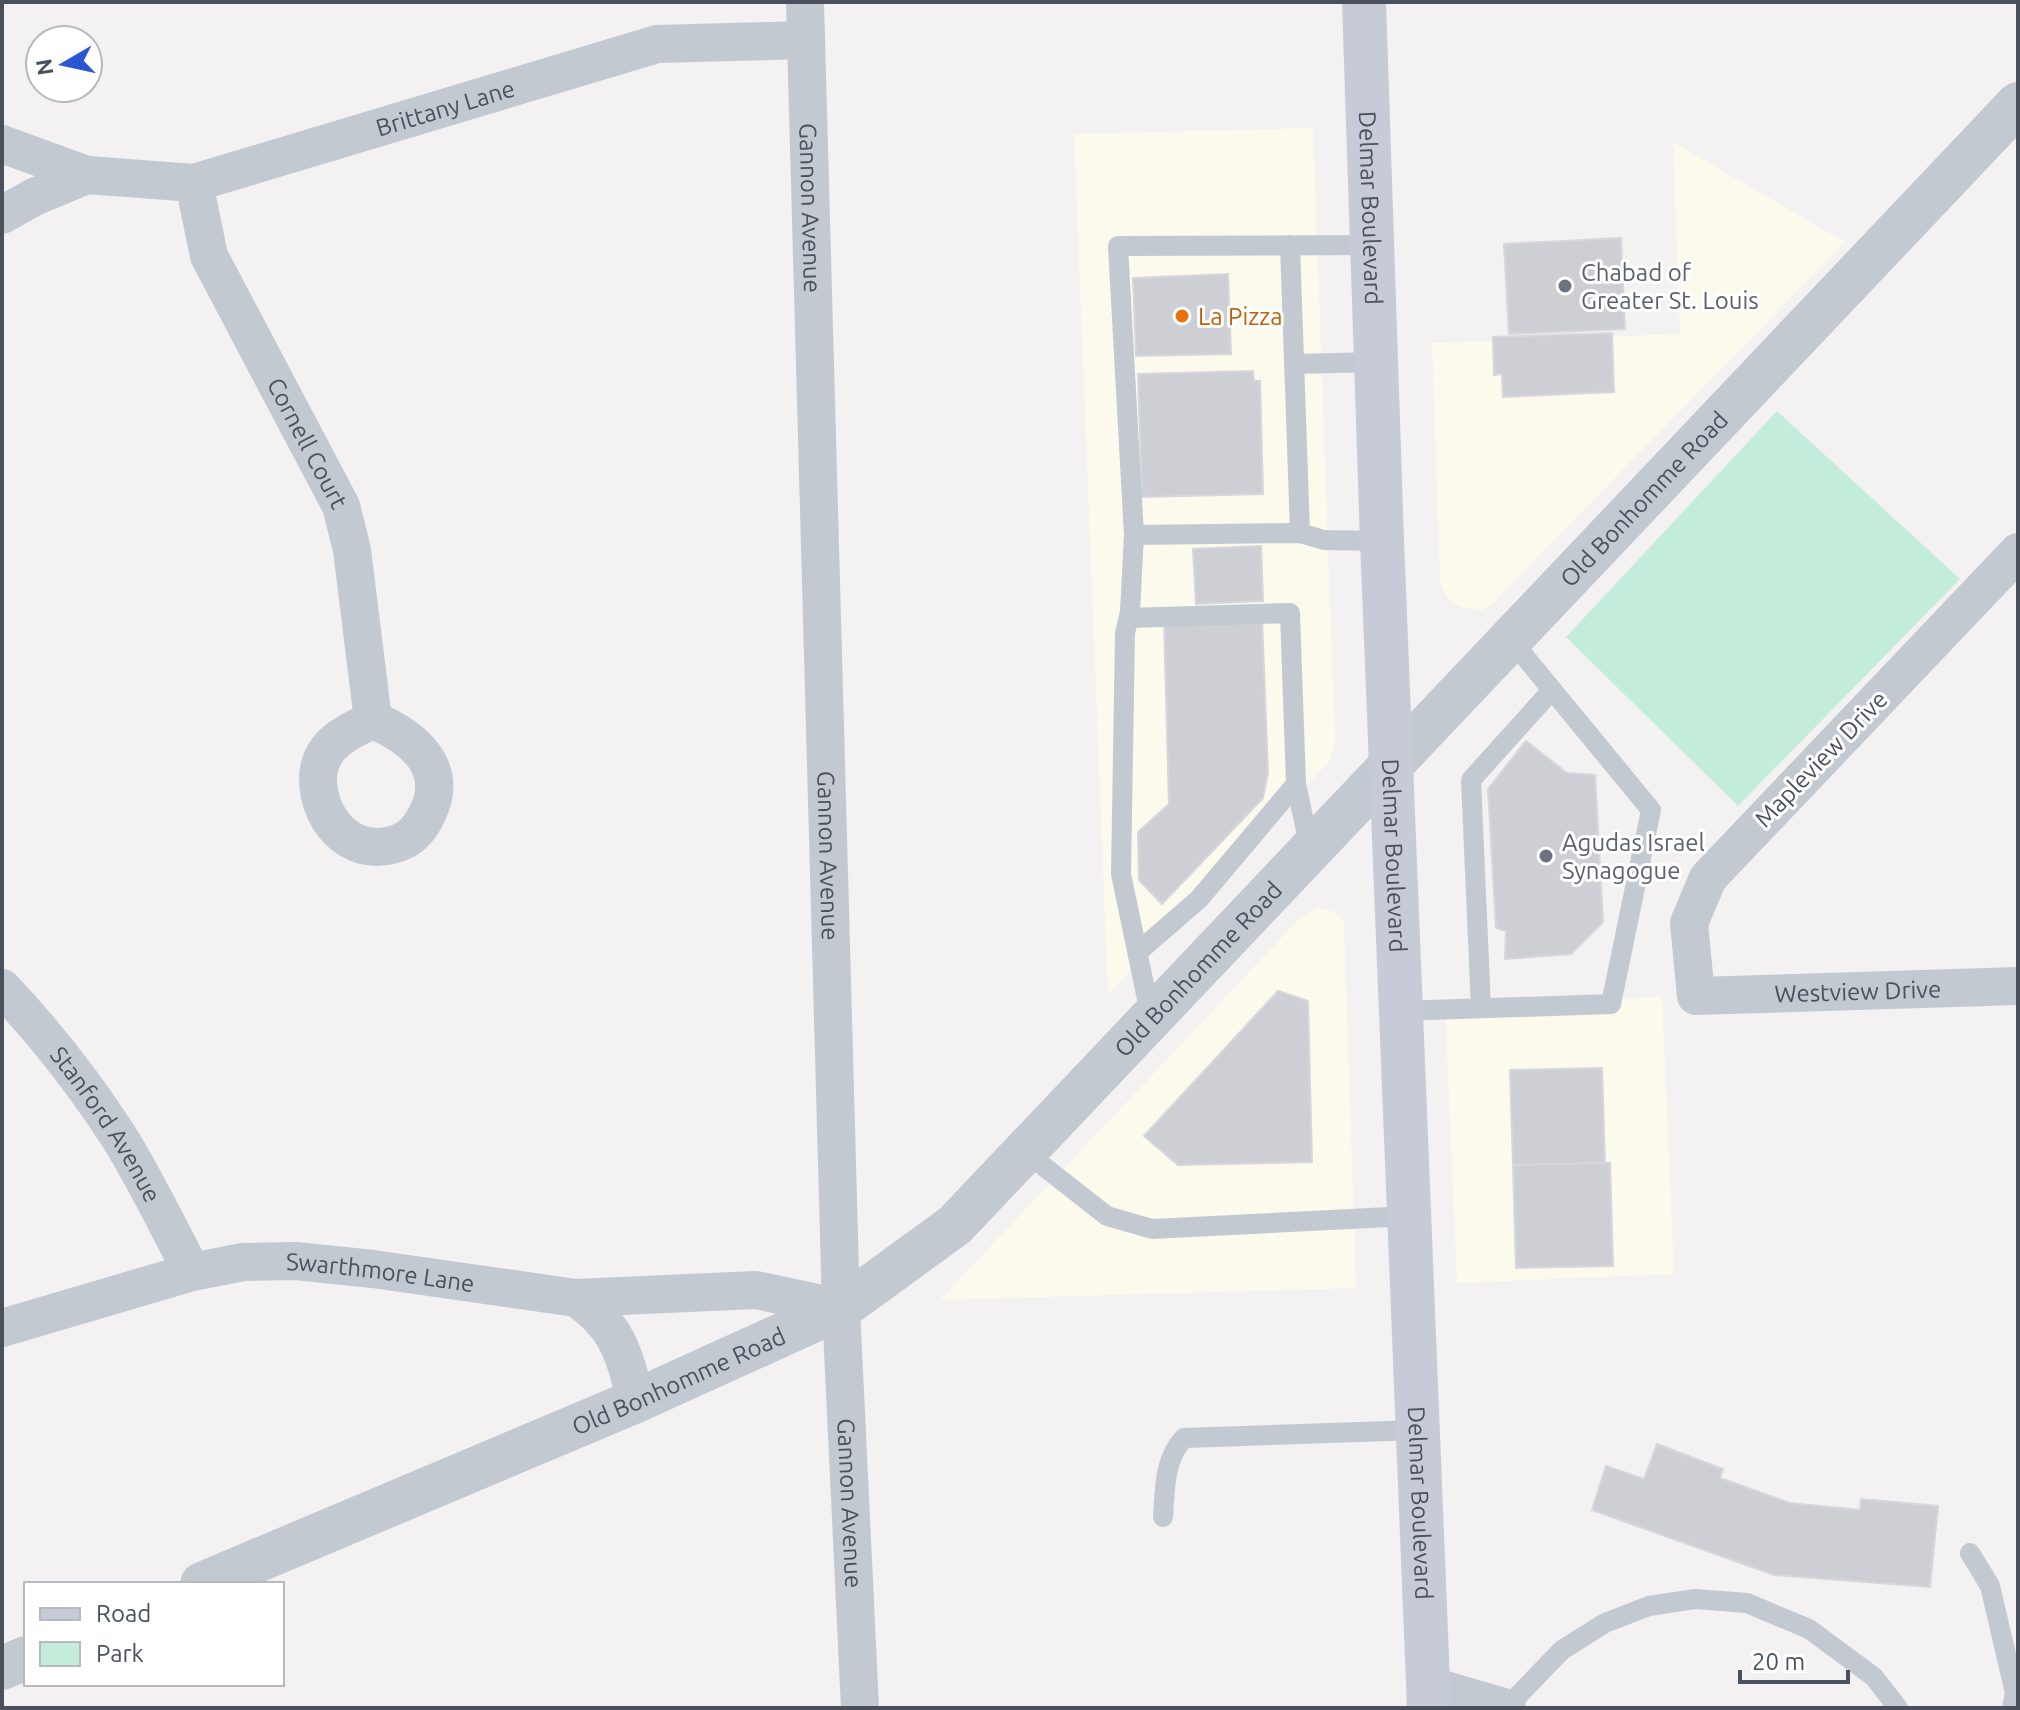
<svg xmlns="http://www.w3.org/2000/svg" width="2020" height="1710" viewBox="0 0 2020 1710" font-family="Ubuntu,sans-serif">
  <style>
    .commercial { fill: #fbfaed }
    .green { fill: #c4ecdb }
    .building { fill: #cecfd5; stroke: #d6d6db; stroke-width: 2 }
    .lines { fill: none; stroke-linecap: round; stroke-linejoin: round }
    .service { stroke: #c3c9d1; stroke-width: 20 }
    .minor { stroke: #c3c9d1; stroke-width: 38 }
    .tertiary { stroke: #c3c9d1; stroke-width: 44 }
    .secondary { stroke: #c6cbd7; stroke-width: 44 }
    .worship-dot { fill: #6b7280; stroke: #fff; stroke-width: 3 }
    .food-dot { fill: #e8710a; stroke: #fff; stroke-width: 3 }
    .labels { text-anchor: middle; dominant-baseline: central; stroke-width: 6; stroke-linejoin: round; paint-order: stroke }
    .street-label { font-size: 24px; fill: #4a515d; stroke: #fff }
    .worship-label { font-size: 24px; fill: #5b616d; stroke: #fff; text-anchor: start }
    .food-label { font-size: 24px; fill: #c56008; stroke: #fff; text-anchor: start }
  </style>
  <rect width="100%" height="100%" fill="#f3f1f1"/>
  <g class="commercial">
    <polygon points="1313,128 1335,742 1328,763 1108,995 1074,134"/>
    <polygon points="1673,142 1845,242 1492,604 1481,610 1461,607 1447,599 1440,581 1432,343 1680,334"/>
    <polygon points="1318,908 1335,912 1344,923 1356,1288 940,1300 1301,917"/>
    <polygon points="1662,997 1674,1274 1457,1283 1445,1006"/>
  </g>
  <polygon class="green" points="1777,411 1960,579 1738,806 1566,637"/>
  <g class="building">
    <polygon points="1621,238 1625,329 1509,334 1504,244"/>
    <polygon points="1228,274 1231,354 1136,356 1133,278"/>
    <polygon points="1612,333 1614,392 1503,397 1502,374 1494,375 1493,337"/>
    <polygon points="1253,371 1254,381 1260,381 1263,494 1142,497 1138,374"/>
    <polygon points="1261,546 1263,601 1196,604 1193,549"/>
    <polygon points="1262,618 1268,773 1263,798 1162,904 1139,880 1138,832 1169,804 1164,622"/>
    <polygon points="1526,741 1567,773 1595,775 1603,922 1571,954 1505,959 1506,931 1496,928 1488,789"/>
    <polygon points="1278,991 1308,1001 1312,1162 1178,1165 1144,1136"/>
    <polygon points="1602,1068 1605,1163 1513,1165 1510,1070"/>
    <polygon points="1605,1163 1610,1163 1613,1266 1516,1268 1513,1165"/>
    <polygon points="1657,1444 1723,1469 1720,1478 1790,1503 1860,1510 1861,1499 1938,1506 1930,1587 1774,1575 1592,1510 1606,1466 1644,1479"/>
  </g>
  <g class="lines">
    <g class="service">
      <polyline points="1290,245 1300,533"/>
      <polyline points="1373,245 1118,246 1134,535 1300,533 1324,540 1382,541"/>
      <polyline points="1295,364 1376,362"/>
      <polyline points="1134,535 1130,612 1125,633 1121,874 1151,1018"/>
      <polyline points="1129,618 1290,613 1296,784 1199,899 1138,952"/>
      <polyline points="1296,784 1310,849"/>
      <polyline points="1481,1008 1471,780 1552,690"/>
      <polyline points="1400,1011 1611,1004 1651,810 1511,640"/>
      <polyline points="1024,1151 1107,1216 1152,1229 1409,1216"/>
      <path d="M1163 1517C1165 1489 1164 1459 1184 1438L1418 1430"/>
      <polyline points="1970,1553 1990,1586 2015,1693 2012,1708"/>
      <polyline points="1506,1708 1562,1650 1605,1623 1649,1606 1695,1599 1747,1603 1809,1629 1874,1677 1898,1708"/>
    </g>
    <g class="minor">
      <path id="s1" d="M805 2 841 1308 860 1708"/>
      <path id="s2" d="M2 144 87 175 194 183 657 44 806 40"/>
      <path id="s3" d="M194 183 209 256 341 506 352 550 373 720"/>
      <polyline points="2,215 34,197 87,175"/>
      <path id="s4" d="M2018 552 1708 878 1689 923 1696 996 2018 986"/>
      <path d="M373 720C411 736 450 766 428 812 423 823 416 834 405 840 358 863 318 825 318 778 319 745 346 732 373 720Z"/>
      <path id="s5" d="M2 988C46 1034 84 1083 119 1137 146 1180 168 1227 192 1272"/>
      <polyline points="576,1298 756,1290 841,1308"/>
      <path id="s6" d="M2 1328 192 1272 243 1262 296 1261 373 1269 576 1298C618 1326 624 1354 636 1401"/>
      <polyline points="1428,1685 1507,1708"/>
    </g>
    <g class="tertiary">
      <path id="s7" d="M202 1584 636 1401 841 1308 955 1225 2018 104"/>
      <polyline points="2,1668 26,1658"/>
    </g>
    <path class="secondary" id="s8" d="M1364 2 1382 541 1429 1708"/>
  </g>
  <g class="worship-dot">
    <circle cx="1565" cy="286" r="8"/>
    <circle cx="1546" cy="856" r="8"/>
  </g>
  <circle class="food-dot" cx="1182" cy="316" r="8"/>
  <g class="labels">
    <g class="street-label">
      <text stroke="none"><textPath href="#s2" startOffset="460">Brittany Lane</textPath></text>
      <text stroke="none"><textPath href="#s1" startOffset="206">Gannon Avenue</textPath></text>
      <text stroke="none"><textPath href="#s8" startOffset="206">Delmar Boulevard</textPath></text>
      <text stroke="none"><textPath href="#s3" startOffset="286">Cornell Court</textPath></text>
      <text stroke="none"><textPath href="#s7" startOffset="1838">Old Bonhomme Road</textPath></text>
      <text transform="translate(1821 759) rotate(-46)">Mapleview Drive</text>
      <text stroke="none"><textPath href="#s1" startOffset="854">Gannon Avenue</textPath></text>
      <text stroke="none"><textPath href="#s8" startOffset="854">Delmar Boulevard</textPath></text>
      <text stroke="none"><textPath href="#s7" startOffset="1190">Old Bonhomme Road</textPath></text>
      <text stroke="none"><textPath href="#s4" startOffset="734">Westview Drive</textPath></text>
      <text stroke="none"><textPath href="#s5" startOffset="172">Stanford Avenue</textPath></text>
      <text stroke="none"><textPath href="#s6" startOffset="388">Swarthmore Lane</textPath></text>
      <text stroke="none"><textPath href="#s7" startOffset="518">Old Bonhomme Road</textPath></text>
      <text stroke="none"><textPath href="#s1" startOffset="1502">Gannon Avenue</textPath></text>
      <text stroke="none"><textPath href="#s8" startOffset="1502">Delmar Boulevard</textPath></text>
    </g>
    <g class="worship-label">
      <text x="1581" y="272">Chabad of<tspan x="1581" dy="28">Greater St. Louis</tspan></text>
      <text x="1562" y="842">Agudas Israel<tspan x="1562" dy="28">Synagogue</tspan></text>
    </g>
    <g class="food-label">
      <text x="1198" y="316">La Pizza</text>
    </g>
  </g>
  <rect width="2020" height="1710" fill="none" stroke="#4a515d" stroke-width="8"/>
  <rect x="24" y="1582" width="260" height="104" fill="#ffffff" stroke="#b7b9be" stroke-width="2"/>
  <rect x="40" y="1608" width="40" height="12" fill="#c6cbd7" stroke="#b7b9be" stroke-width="2"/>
  <text x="96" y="1622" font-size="24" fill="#4a515d">Road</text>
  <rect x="40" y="1642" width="40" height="24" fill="#c4ecdb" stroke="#b7b9be" stroke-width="2"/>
  <text x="96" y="1662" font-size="24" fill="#4a515d">Park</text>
  <g transform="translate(64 64) rotate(261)"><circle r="38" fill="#ffffff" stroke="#b7b9be" stroke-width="2"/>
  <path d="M0-6L14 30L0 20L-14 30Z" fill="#2b55d3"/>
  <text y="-12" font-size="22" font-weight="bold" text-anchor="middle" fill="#4a515d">N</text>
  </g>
  <path d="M1740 1670v12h108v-12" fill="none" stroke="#4a515d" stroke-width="4"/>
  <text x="1752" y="1670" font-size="24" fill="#4a515d" stroke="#ffffff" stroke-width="6" paint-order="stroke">20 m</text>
</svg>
